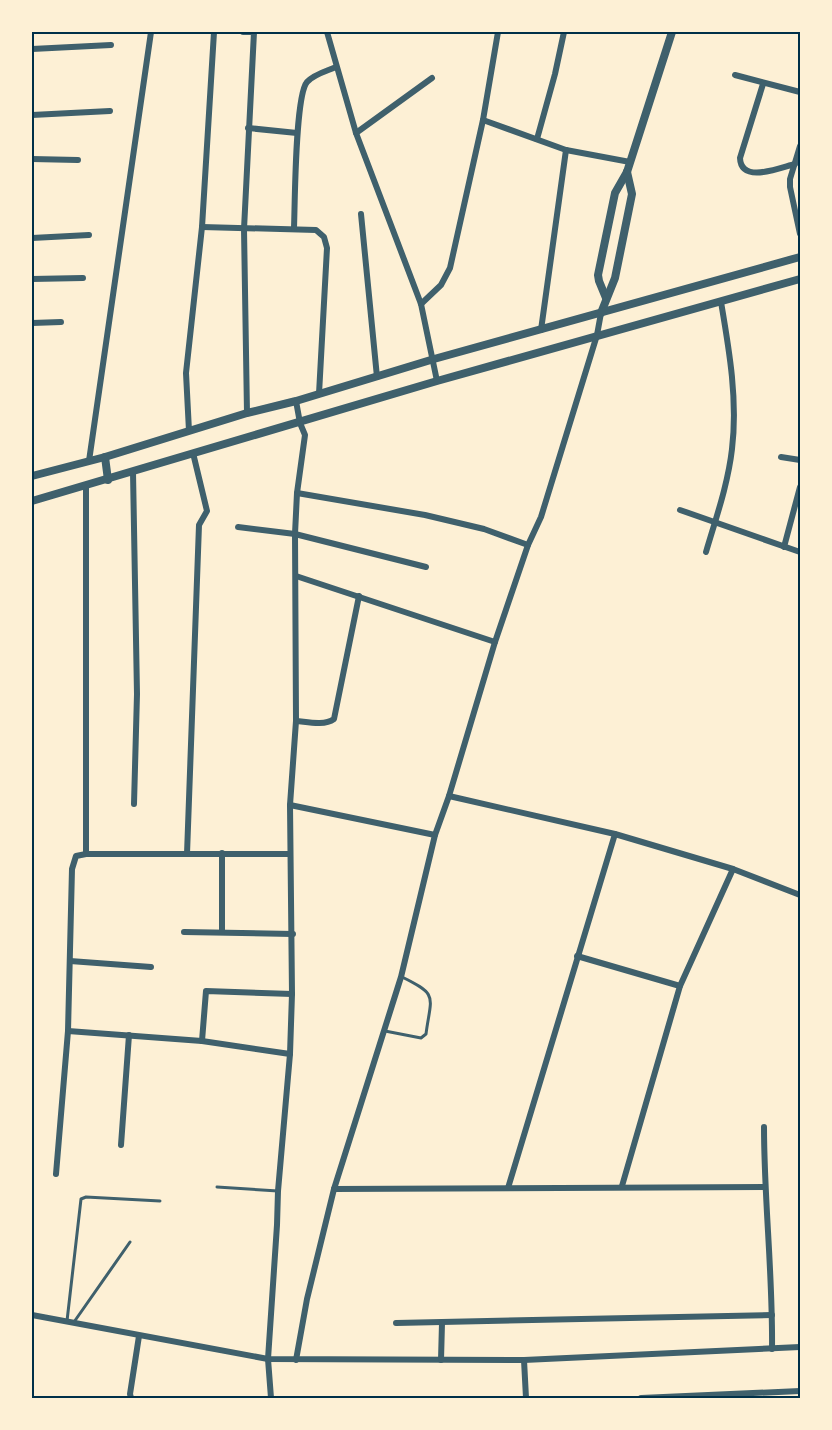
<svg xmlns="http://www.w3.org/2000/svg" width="832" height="1430" viewBox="0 0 832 1430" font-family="'Space Grotesk',sans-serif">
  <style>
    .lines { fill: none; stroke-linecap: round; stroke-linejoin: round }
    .service { stroke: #3f606c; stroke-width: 3 }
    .minor { stroke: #3f606c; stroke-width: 6 }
    .tertiary { stroke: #3f606c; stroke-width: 8 }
    .neatline { fill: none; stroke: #003049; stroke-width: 2 }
  </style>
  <rect width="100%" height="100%" fill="#fdf0d5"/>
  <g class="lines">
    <g class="service">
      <path d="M385 1031 421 1038 426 1034C431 996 439 995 402 977"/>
      <polyline points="217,1187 278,1191"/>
      <polyline points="67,1321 81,1199 86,1197 160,1201"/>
      <polyline points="74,1322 130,1242"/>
    </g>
    <g class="minor">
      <polyline points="243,32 254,32"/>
      <polyline points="327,32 356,133 421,304 437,381"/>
      <polyline points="32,49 111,45"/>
      <polyline points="735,75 800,92"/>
      <path d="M763 84 740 158C741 184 779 168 795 164"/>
      <polyline points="32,115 110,111"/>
      <polyline points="483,120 566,150 630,162"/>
      <polyline points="248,128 297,133"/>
      <polyline points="356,133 432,78"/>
      <polyline points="537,139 555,74 564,32"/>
      <polyline points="800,146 790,179 790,187 800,234"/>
      <polyline points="32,159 78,160"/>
      <polyline points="361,214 377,377"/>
      <polyline points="202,227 316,230 324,237 327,248 319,394"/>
      <path d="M294 228C295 204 295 96 307 82 314 74 327 71 336 67"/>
      <polyline points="32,238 89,235"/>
      <polyline points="32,279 83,278"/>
      <polyline points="421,304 441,285 450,268 483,120 498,32"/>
      <polyline points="32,323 61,322"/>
      <polyline points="541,330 566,150"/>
      <polyline points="247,413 244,229 254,32"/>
      <polyline points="189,431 186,373 202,227 214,32"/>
      <polyline points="781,457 800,460"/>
      <polyline points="89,461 151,32"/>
      <polyline points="133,472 137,694 134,804"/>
      <polyline points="86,486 86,854"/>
      <polyline points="297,493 425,515 484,529 528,545"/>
      <polyline points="680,510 800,552"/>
      <polyline points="238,527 295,534 426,567"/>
      <polyline points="784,547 800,487"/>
      <path d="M706 552C716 518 728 484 732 449 738 400 729 349 721 302"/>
      <polyline points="296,576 495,642"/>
      <path d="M296 721C308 722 324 726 334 719L359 596"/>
      <polyline points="449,796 615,834 733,869 800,895"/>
      <polyline points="290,805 435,835"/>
      <polyline points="187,854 199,525 207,511 193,453"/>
      <polyline points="184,932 293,934"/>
      <polyline points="222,932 222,853"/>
      <polyline points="577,956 680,986"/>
      <polyline points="70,961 151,967"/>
      <polyline points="68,1031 202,1041 290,1054"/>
      <polyline points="202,1041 206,991 292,994"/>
      <path d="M764 1127C764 1201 773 1275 772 1349"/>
      <polyline points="121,1145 129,1035"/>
      <polyline points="56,1174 68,1031 72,869 76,856 86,854 290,854"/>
      <polyline points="622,1186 680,986 733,869"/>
      <polyline points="508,1188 615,834"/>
      <polyline points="334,1189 764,1187"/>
      <polyline points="32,1315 268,1359 524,1360 800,1347"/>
      <polyline points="396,1323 772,1315"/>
      <polyline points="296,1360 307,1299 334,1189 401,977 435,835 449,796 495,642 528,545 541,517 597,335 601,313"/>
      <polyline points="441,1360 442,1323"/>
      <polyline points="524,1360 526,1398"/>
      <polyline points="131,1398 130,1394 139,1336"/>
      <polyline points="271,1398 268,1359 277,1225 278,1191 290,1054 292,994 290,805 296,721 295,534 297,493 305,435 300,423 296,401"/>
      <polyline points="641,1398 800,1391"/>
    </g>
    <g class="tertiary">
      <polyline points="606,298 599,281 598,275 615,193 627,172 672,32"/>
      <polyline points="601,313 615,278 632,194 627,172"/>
      <polyline points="105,457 108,480"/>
      <polyline points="32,476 105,457 247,413 296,401 434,359 800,257"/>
      <polyline points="32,501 437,381 800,279"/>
    </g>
  </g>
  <rect width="832" height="1430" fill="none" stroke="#fdf0d5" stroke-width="66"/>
  <rect x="33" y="33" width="766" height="1364" class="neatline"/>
</svg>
